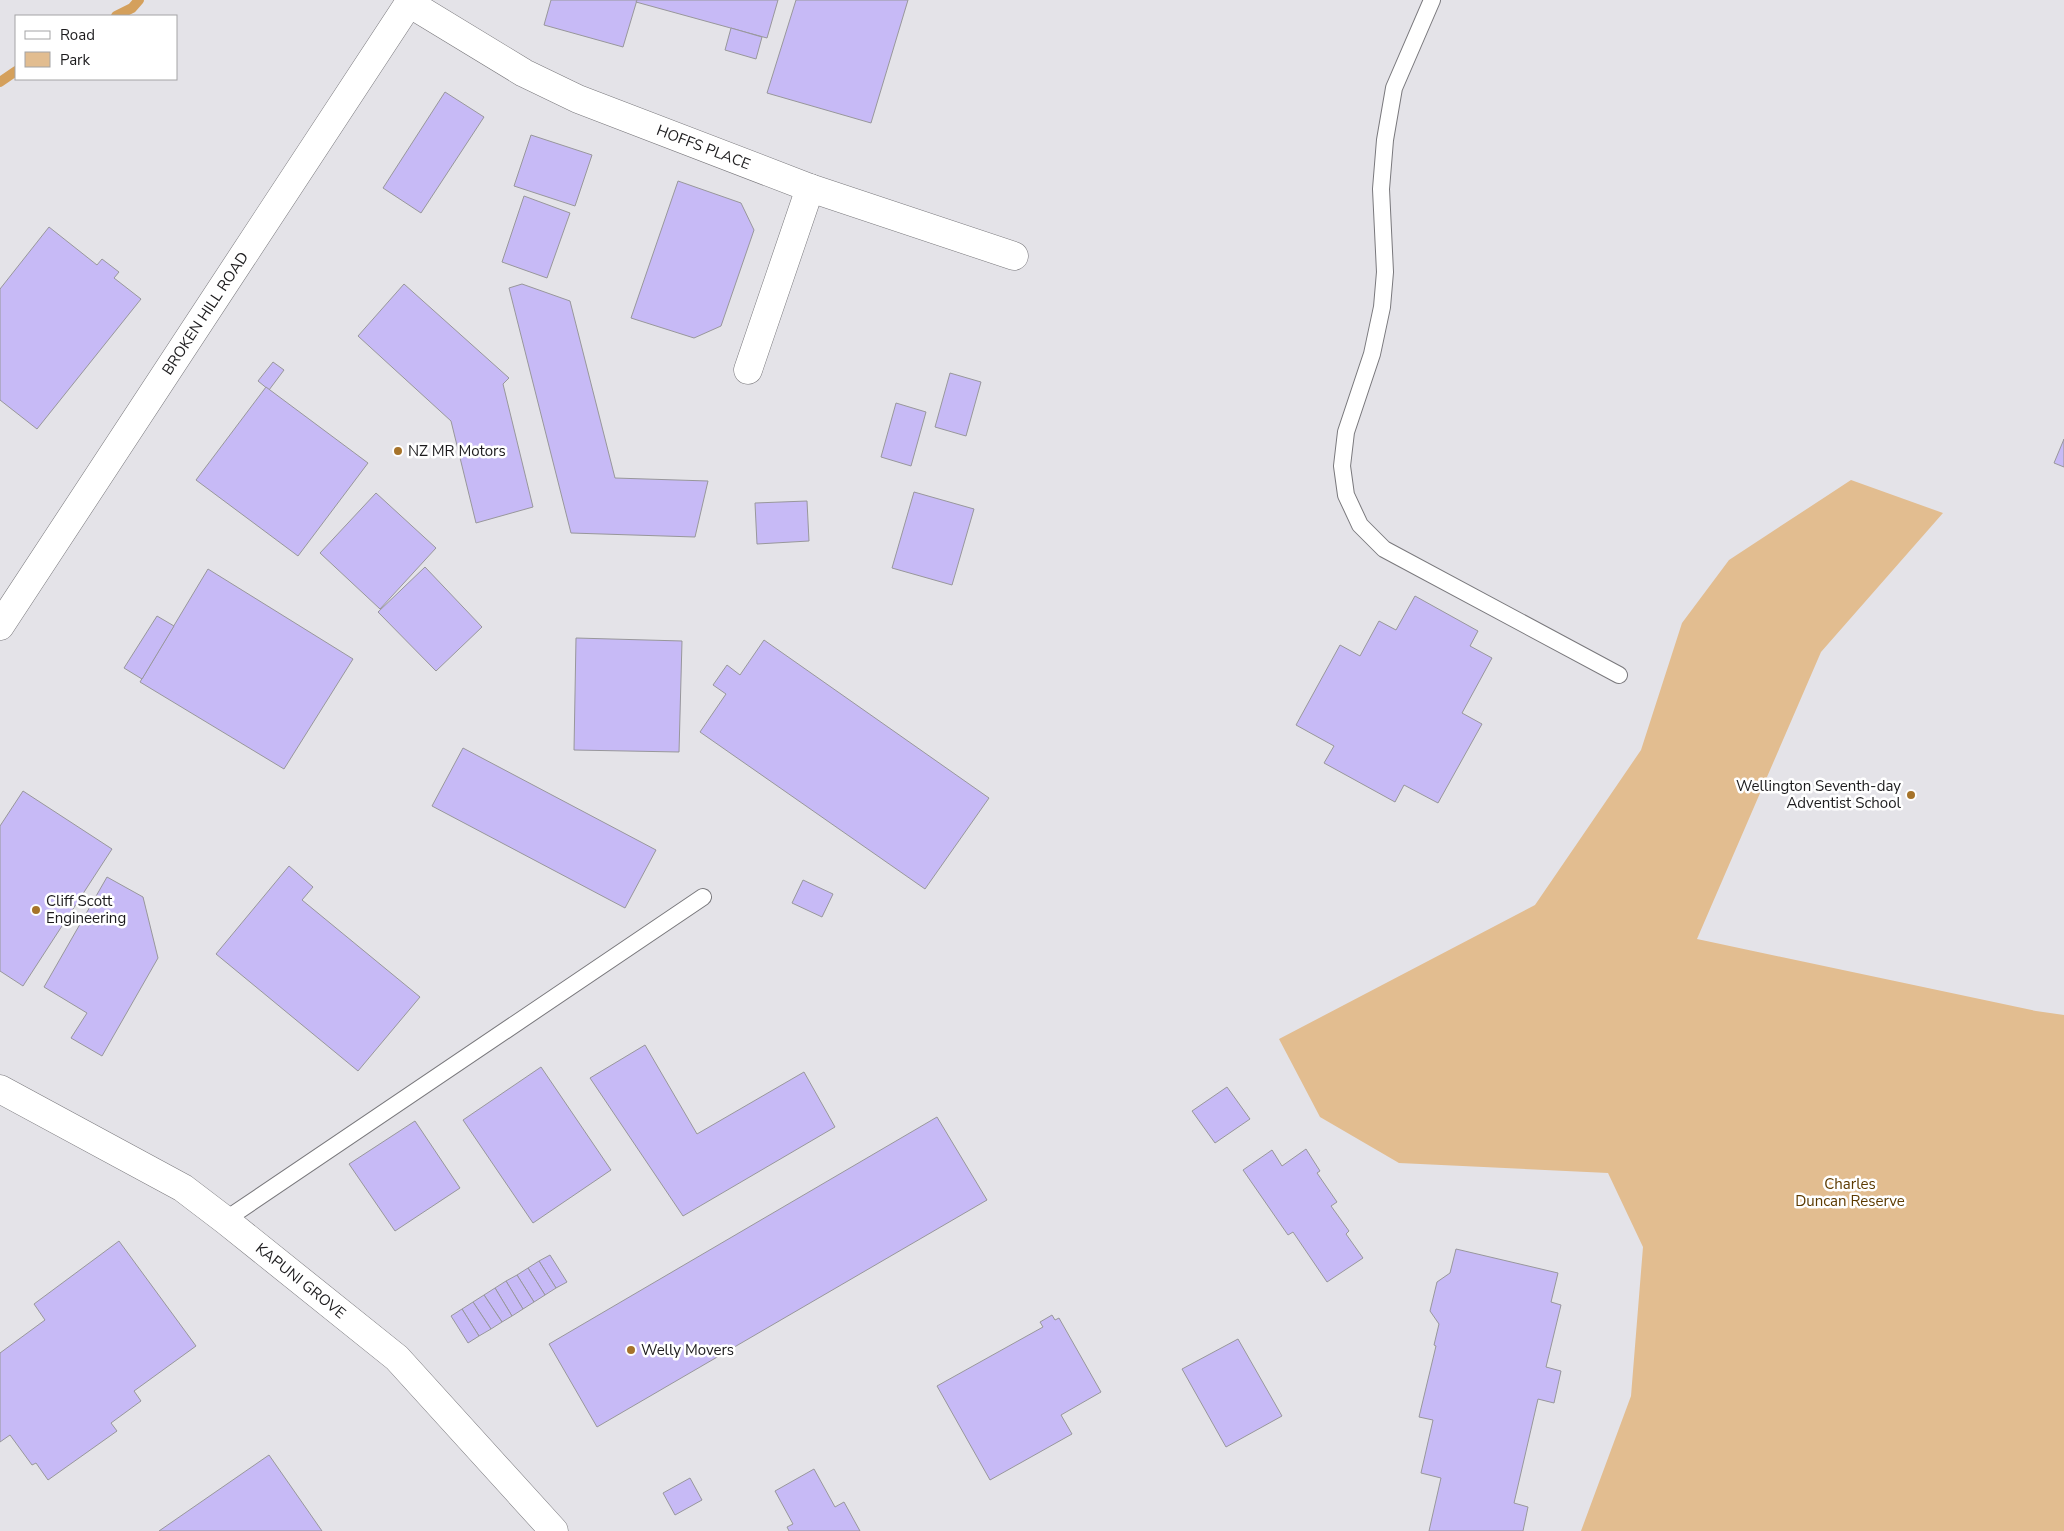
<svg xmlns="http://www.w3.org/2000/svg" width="2064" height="1531" viewBox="0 0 2064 1531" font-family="'Nunito Sans',sans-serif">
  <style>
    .green { fill: #e2bd90 }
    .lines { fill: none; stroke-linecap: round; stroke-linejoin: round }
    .stream { stroke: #d4a05c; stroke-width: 10 }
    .building { fill: #c7baf6; stroke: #98979b }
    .lane-casing { stroke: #79787c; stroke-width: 18 }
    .street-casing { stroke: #79787c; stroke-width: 29 }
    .lane { stroke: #fff; stroke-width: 16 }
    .street { stroke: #fff; stroke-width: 28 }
    .poi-dot { fill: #a6732a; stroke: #fff; stroke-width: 2 }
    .labels { text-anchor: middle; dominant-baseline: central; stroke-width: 5; stroke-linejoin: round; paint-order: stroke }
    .street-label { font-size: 15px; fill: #1c1b1d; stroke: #fff }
    .poi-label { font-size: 15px; fill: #1c1b1d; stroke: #fff; text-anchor: start }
    .park-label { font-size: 15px; fill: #5c3a00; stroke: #fff }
  </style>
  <rect width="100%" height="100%" fill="#e4e3e8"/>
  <polygon class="green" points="1851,480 1943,513 1821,652 1697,939 2036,1011 2064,1015 2064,1531 1581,1531 1631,1396 1643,1247 1608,1173 1399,1163 1320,1117 1279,1039 1535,905 1641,750 1682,623 1729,560"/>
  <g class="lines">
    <g class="stream">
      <polyline points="116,16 132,8 139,0"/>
      <polyline points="0,82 16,71"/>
    </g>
  </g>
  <g class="building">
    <polygon points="551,0 637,0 623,47 544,25"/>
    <polygon points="637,0 778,0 767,38 636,2"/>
    <polygon points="796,0 908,0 871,123 767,93"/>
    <polygon points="731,28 762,37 756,59 725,50"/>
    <polygon points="445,92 484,117 421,213 383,188"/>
    <polygon points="531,135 592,155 575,206 514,186"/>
    <polygon points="678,181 741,203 754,230 721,326 694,338 631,318"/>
    <polygon points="524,196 570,213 547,278 502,262"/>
    <polygon points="49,227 97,265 102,259 119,272 114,278 141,299 37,429 0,400 0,289"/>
    <polygon points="404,284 509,378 503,384 533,507 476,523 451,421 358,336"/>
    <polygon points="522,284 570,301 615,478 708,481 695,537 571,533 509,288"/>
    <polygon points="273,362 284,370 269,390 258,381"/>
    <polygon points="950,373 981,382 966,436 935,427"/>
    <polygon points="266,387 368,463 298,556 196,480"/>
    <polygon points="896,403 926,412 911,466 881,457"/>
    <polygon points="2064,439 2064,467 2054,463"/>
    <polygon points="914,492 974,509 952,585 892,568"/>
    <polygon points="376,493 436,548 380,609 320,553"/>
    <polygon points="807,501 809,541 757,544 755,503"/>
    <polygon points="425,567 482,627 436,671 378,612"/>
    <polygon points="208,569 353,659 284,769 140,682"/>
    <polygon points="1415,596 1478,631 1470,646 1492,658 1462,713 1482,724 1438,803 1404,785 1395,802 1324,763 1334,746 1296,725 1340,645 1360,656 1379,621 1396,630"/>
    <polygon points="157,616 174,626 142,679 124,668"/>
    <polygon points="576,638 682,641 679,752 574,750"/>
    <polygon points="764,640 989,798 925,889 700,732 726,694 713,685 727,665 740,675"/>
    <polygon points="463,748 656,850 625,908 432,806"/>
    <polygon points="23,791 112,849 23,986 0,971 0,826"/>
    <polygon points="289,866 313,887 302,900 420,997 358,1071 216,954"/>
    <polygon points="107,877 143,897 158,958 102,1056 71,1038 87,1013 44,987"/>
    <polygon points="803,880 833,894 822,917 792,903"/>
    <polygon points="645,1045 697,1134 804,1072 835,1127 683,1216 590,1078"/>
    <polygon points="541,1067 611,1170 533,1223 463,1120"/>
    <polygon points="1227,1087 1250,1119 1215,1143 1192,1111"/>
    <polygon points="937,1117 987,1200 597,1427 549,1344"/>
    <polygon points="415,1121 460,1188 395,1231 349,1164"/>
    <polygon points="1306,1149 1320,1171 1317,1173 1337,1202 1331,1206 1349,1231 1346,1234 1363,1258 1327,1282 1293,1232 1288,1235 1243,1170 1272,1150 1282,1166"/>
    <polygon points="119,1241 196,1346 134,1391 141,1401 111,1423 117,1431 48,1480 36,1463 32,1465 10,1435 0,1442 0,1353 45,1320 34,1304"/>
    <polygon points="1456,1249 1558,1273 1551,1302 1561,1305 1546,1367 1561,1371 1554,1403 1538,1399 1514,1503 1528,1507 1523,1531 1429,1531 1441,1478 1421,1473 1433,1420 1419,1417 1436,1346 1434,1345 1439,1324 1430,1311 1437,1282 1450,1273"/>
    <polygon points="550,1255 567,1282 556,1288 539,1261"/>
    <polygon points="539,1261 556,1288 545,1295 528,1268"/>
    <polygon points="528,1268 545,1295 534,1302 517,1275"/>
    <polygon points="517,1275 534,1302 523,1309 506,1281"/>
    <polygon points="506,1281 523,1309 512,1316 495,1288"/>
    <polygon points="495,1288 512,1316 502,1322 484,1295"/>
    <polygon points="484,1295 502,1322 491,1329 473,1302"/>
    <polygon points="473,1302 491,1329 479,1336 462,1309"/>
    <polygon points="462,1309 479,1336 468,1343 451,1316"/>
    <polygon points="1052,1315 1055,1320 1059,1318 1101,1392 1061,1415 1072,1434 990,1480 937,1386 1043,1327 1040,1322"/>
    <polygon points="1238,1339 1282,1416 1226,1447 1182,1369"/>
    <polygon points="269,1455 322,1531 159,1531"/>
    <polygon points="814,1469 835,1507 844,1502 860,1531 789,1531 787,1527 793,1524 775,1491"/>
    <polygon points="690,1478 702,1500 675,1515 663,1493"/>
  </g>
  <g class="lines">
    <defs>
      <g id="lane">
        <polyline points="1432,0 1394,88 1385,140 1381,189 1385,272 1382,307 1372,354 1346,432 1342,466 1346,495 1360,525 1384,549 1619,675"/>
        <polyline points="225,1220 703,897"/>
      </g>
      <g id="street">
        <path id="s1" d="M409 3 524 73 578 99 810 188 1014 256"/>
        <polyline points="748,370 810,188"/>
        <path id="s2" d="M0 626 411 0"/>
        <path id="s3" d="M0 1089 183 1188 225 1220 397 1358 554 1531"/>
      </g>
    </defs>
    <use href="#lane" class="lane-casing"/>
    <use href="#street" class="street-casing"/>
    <use href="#lane" class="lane"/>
    <use href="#street" class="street"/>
  </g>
  <g class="poi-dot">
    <circle cx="398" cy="451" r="5"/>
    <circle cx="1911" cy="795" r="5"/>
    <circle cx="36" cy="910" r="5"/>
    <circle cx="631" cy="1350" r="5"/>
  </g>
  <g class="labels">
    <g class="street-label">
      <text stroke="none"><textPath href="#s1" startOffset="329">HOFFS PLACE</textPath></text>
      <text stroke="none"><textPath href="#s2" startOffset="374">BROKEN HILL ROAD</textPath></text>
      <text stroke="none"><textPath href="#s3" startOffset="358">KAPUNI GROVE</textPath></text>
    </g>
    <g class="poi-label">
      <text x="408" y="451">NZ MR Motors</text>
      <text x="1901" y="786" text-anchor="end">Wellington Seventh-day<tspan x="1901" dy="17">Adventist School</tspan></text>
      <text x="46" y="901">Cliff Scott<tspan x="46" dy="17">Engineering</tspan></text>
      <text x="641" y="1350">Welly Movers</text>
    </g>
    <g class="park-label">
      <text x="1850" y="1184">Charles<tspan x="1850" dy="17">Duncan Reserve</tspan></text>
    </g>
  </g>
  <rect x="15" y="15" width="162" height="65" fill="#ffffff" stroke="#a4a4a5"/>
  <rect x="25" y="31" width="25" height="8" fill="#ffffff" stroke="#a4a4a5"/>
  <text x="60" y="40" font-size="15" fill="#1c1b1d">Road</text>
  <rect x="25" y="52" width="25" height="15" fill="#e2bd90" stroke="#a4a4a5"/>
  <text x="60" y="65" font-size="15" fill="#1c1b1d">Park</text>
</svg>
